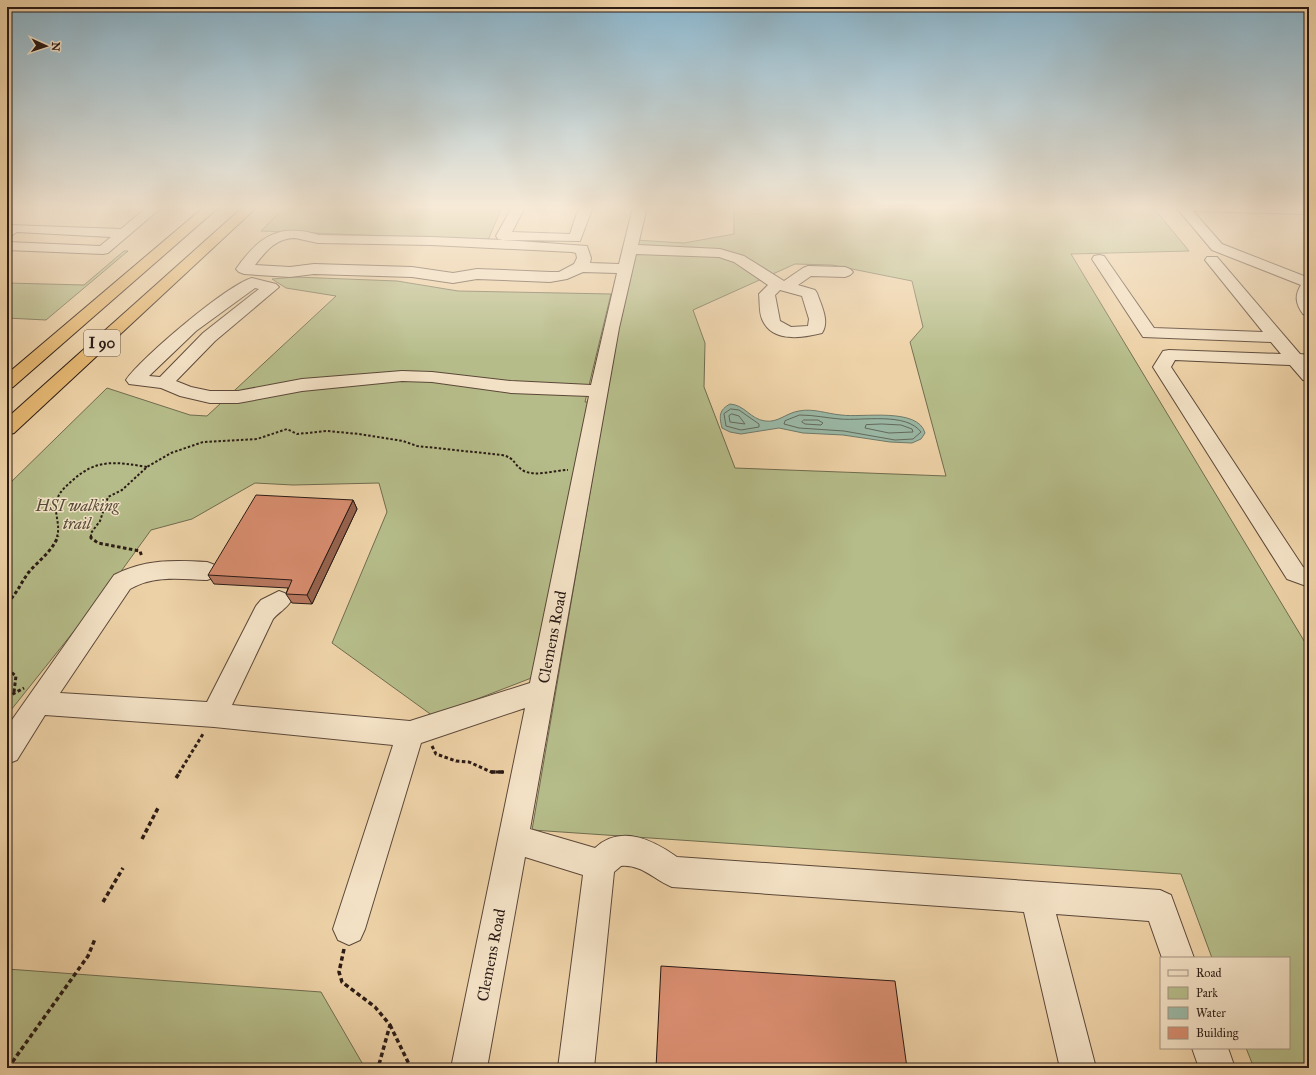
<svg xmlns="http://www.w3.org/2000/svg" width="1316" height="1075" viewBox="0 0 1316 1075" font-family="'IM FELL Great Primer',serif">
  <style>
    .green { fill: #b5bc89; stroke: #706c4f; fill-rule: evenodd }
    .water { fill: #9ab7a4; stroke: #6e796b }
    .lines { fill: none; stroke-linecap: round; stroke-linejoin: round }
    .shore { stroke: #62695c; stroke-width: 1 }
    .minor-casing { stroke: #5c4839; stroke-width: 2 }
    .highway-casing { stroke: #2b1b15; stroke-width: 2 }
    .path-far2 { stroke: #2b1b15; stroke-width: 2; stroke-dasharray: 2.5 2; stroke-linecap: butt }
    .path-far1 { stroke: #2b1b15; stroke-width: 3; stroke-dasharray: 3.5 2.5; stroke-linecap: butt }
    .path { stroke: #2b1b15; stroke-width: 3.5; stroke-dasharray: 4.5 3; stroke-linecap: butt }
    .minor { fill: #f3e1c5; fill-rule: evenodd }
    .highway { fill: #e6b873; fill-rule: evenodd }
    .wall { fill: #b8785f; stroke: #2b1b15 }
    .shaded-wall { fill: #96624d; stroke: #2b1b15 }
    .building { fill: #d68c6e; stroke: #2b1b15 }
    .labels { text-anchor: middle; dominant-baseline: central; stroke-width: 3; stroke-linejoin: round; paint-order: stroke }
    .shield { fill: #f3e1c5; stroke: #67564a; stroke-width: 1 }
    .shield-label { font-size: 15px; font-weight: bold; fill: #2b1b15 }
    .park-label { font-size: 16px; font-style: italic; fill: #544b38; stroke: #f3e1c5 }
    .street-label { font-size: 16px; fill: #2b1b15; stroke: #f3e1c5 }
  </style>
  <rect width="100%" height="100%" fill="#edd1a6"/>
  <filter id="stains"><feTurbulence type="fractalNoise" baseFrequency=".005" numOctaves="4"/><feColorMatrix values="0 0 0 0 .2 0 0 0 0 .09 0 0 0 0 .02 0 0 0 .5 -.17"/></filter>
  <radialGradient id="worn" r=".72"><stop offset=".6" stop-color="#630" stop-opacity="0"/><stop offset="1" stop-color="#630" stop-opacity=".3"/></radialGradient>
  <g class="green">
    <polygon points="285,207 502,207 488,240 261,231"/>
    <path d="M734 207H1153L1189 251 1071 254 1309 649V1068H1254L1246 1048H1289V958H1212L1181 874 532 830 622 306 635 240 684 243 734 234ZM795 264 832 265 912 281 923 327 910 342 946 476 735 468 704 387 705 343 693 310Z"/>
    <polygon points="124,251 128,251 46,320 7,318 7,283 84,285"/>
    <polygon points="295,277 397,281 458,291 611,294 585,402 596,402 534,677 433,716 332,643 387,512 379,483 293,485 255,483 192,519 151,530 114,581 7,715 7,486 107,388 190,415 207,416 336,296 286,288 272,279"/>
    <polygon points="7,969 321,992 365,1068 7,1068"/>
  </g>
  <path class="water" d="M730 404C745 405 750 419 765 421 778 423 786 413 799 411 813 408 828 414 841 415 862 418 918 407 925 433L921 439 912 443 890 442 843 435 803 433 779 428 741 434 730 432 722 428C719 416 719 410 730 404Z"/>
  <g class="lines">
    <g class="shore">
      <polygon points="731,409 739,410 759,424 759,427 741,430 726,426 724,414"/>
      <polygon points="732,414 739,416 745,424 730,422 729,416"/>
      <path d="M800 415C814 415 827 418 840 419 863 421 906 412 921 432L913 439 895 440 844 431 799 428 784 424 785 421Z"/>
      <polygon points="804,420 818,420 823,423 821,425 805,424 802,422"/>
      <polygon points="882,424 901,425 912,429 913,432 889,433 865,428 866,425"/>
    </g>
    <defs>
      <g id="minor">
        <polygon points="7,207 14,207 14,208 12,211 7,212"/>
        <polygon points="147,207 162,207 108,253 103,254 7,250 7,242 100,246 111,237 17,232 7,238 7,227 9,225 121,229"/>
        <path d="M512 207H525L512 232 570 234 579 207H593L580 241 503 240 587 246 591 258 590 263 619 264 633 207H647L638 245 720 249 744 256 784 281 803 268 808 266 845 267 850 269 853 272 850 275 845 277 811 276 798 285 815 290 817 293C821 305 830 321 822 333 802 338 772 343 762 319 759 312 760 302 759 294L768 285 734 262 719 257 636 254 619 328 530 829 595 848C621 824 653 840 677 857L1160 890 1171 895 1194 958H1162L1149 921 1056 914 1096 1068H1060L1024 912 672 887C654 880 642 864 621 866L614 872 594 1068H558L583 875 525 857 487 1068H451L525 708 421 743 365 929 360 940 349 945 338 940 333 929 393 745 214 727 45 715 17 760 7 764V727L114 575C144 559 174 560 207 562L215 565 218 571 215 577 207 580C180 579 154 575 130 589L60 693 207 702 256 606 261 600 279 591 287 594 291 601C286 609 279 612 273 619L232 705 410 721 530 683 589 396 511 393 432 382 402 381 302 391 238 403H210L180 396 161 388 129 384 126 380C141 358 227 285 252 278L276 284 279 287 215 341 176 381 191 387 210 391H238L302 379 402 371 432 372 511 381 591 385 617 273 583 272 567 279 550 282 477 279 453 283 412 277 314 274 290 277 244 274 239 272 236 269C259 236 279 223 319 235L432 237 503 240 498 239 496 236ZM295 238 318 243 432 245 572 252 576 253 577 258 574 264 559 272H550L477 269 453 273 412 267 314 264 290 267 255 265C266 251 276 238 295 238ZM255 288 259 289 203 333 160 377 149 376 196 331ZM780 290 802 296 809 319 808 326 791 327 780 321 775 295Z"/>
        <path d="M1176 207H1309V214L1193 211 1222 244 1309 278V316L1303 314C1296 304 1294 296 1301 285L1212 250Z"/>
        <polygon points="1099,255 1104,256 1154,328 1263,332 1205,260 1207,257 1217,257 1300,354 1309,355 1309,381 1303,380 1290,365 1175,360 1171,367 1303,567 1309,569 1309,587 1287,579 1153,367 1163,351 1169,350 1281,354 1271,342 1143,337 1092,259 1094,256"/>
        <polygon points="1192,1048 1228,1048 1235,1068 1199,1068"/>
      </g>
      <g id="highway">
        <polygon points="204,207 219,207 13,387 7,389 7,374"/>
        <polygon points="243,207 257,207 14,433 7,435 7,418"/>
      </g>
    </defs>
    <use href="#minor" class="minor-casing"/>
    <use href="#highway" class="highway-casing"/>
    <g class="path-far2">
      <path d="M57 537C61 524 53 512 57 500 59 492 66 486 72 481 96 458 117 462 147 467"/>
      <path d="M91 537V533L100 521 108 497 122 490 147 467 171 453 203 442 257 439 287 429 297 434 327 431 359 434 403 441 417 446 502 455C516 458 513 465 524 471 536 477 555 470 568 470"/>
    </g>
    <g class="path-far1">
      <polyline points="91,536 91,538 98,543 140,551 142,557"/>
      <path d="M7 603C17 594 21 582 29 572 39 560 52 552 58 536"/>
      <polyline points="7,669 16,676 14,692"/>
      <polyline points="7,697 24,688"/>
      <polyline points="432,746 436,754 456,761 469,762 491,772 504,772"/>
      <polyline points="179,773 203,734"/>
    </g>
    <g class="path">
      <polyline points="491,772 504,772"/>
      <polyline points="176,778 180,772"/>
      <polyline points="142,839 159,806"/>
      <polyline points="103,902 123,868"/>
      <polyline points="344,949 339,972 342,982 375,1007 390,1025 378,1068"/>
      <polyline points="390,1025 408,1062 413,1068"/>
      <polyline points="8,1068 88,956 95,939"/>
    </g>
    <use href="#minor" class="minor"/>
    <use href="#highway" class="highway"/>
  </g>
  <polygon class="wall" points="353,500 357,509 312,604 292,603 286,594 288,588 214,584 208,575"/>
  <polygon class="shaded-wall" points="353,500 357,509 312,604 307,595"/>
  <g class="building">
    <polygon points="256,495 353,500 307,595 286,594 292,580 208,575"/>
    <polygon points="661,966 895,981 907,1068 656,1068"/>
  </g>
  <linearGradient id="sky" x2="0" y2="1"><stop stop-color="#89b5cd"/><stop offset="0.58" stop-color="#f7ead7"/><stop offset="1" stop-color="#f7ead7" stop-opacity="0"/></linearGradient>
  <rect width="1316" height="358" fill="url(#sky)"/>
  <g class="labels">
    <rect class="shield" x="84" y="330" width="36" height="26" rx="3"/>
    <g class="shield-label">
      <text x="102" y="343">I 90</text>
    </g>
    <g class="park-label">
      <text x="77" y="505">HSI walking<tspan x="77" dy="18">trail</tspan></text>
    </g>
    <g class="street-label">
      <text transform="translate(552 637) rotate(-79)">Clemens Road</text>
      <text transform="translate(491 955) rotate(-79)">Clemens Road</text>
    </g>
  </g>
  <rect width="1316" height="1075" fill="none" stroke="#edd1a6" stroke-width="24"/>
  <rect x="8" y="8" width="1300" height="1059" fill="none" stroke="#2b1b15" stroke-width="2"/>
  <rect x="12" y="12" width="1292" height="1051" fill="none" stroke="#2b1b15"/>
  <rect x="1160" y="957" width="130" height="92" fill="#f3e1c5" stroke="#a3927f"/>
  <rect x="1168" y="970" width="20" height="6" fill="#f3e1c5" stroke="#a3927f"/>
  <text x="1196" y="977" font-size="12" fill="#2b1b15">Road</text>
  <rect x="1168" y="987" width="20" height="12" fill="#b5bc89" stroke="#a3927f"/>
  <text x="1196" y="997" font-size="12" fill="#2b1b15">Park</text>
  <rect x="1168" y="1007" width="20" height="12" fill="#9ab7a4" stroke="#a3927f"/>
  <text x="1196" y="1017" font-size="12" fill="#2b1b15">Water</text>
  <rect x="1168" y="1027" width="20" height="12" fill="#d68c6e" stroke="#a3927f"/>
  <text x="1196" y="1037" font-size="12" fill="#2b1b15">Building</text>
  <g transform="translate(46 46) rotate(93)" stroke="#f3e1c5" stroke-width="3" paint-order="stroke">
  <path d="M0-3L7 15L0 10L-7 15Z" fill="#2b1b15"/>
  <text y="-6" font-size="11" font-weight="bold" text-anchor="middle" fill="#2b1b15">N</text>
  </g>
  <rect width="100%" height="100%" filter="url(#stains)"/>
  <rect width="100%" height="100%" fill="url(#worn)"/>
</svg>
